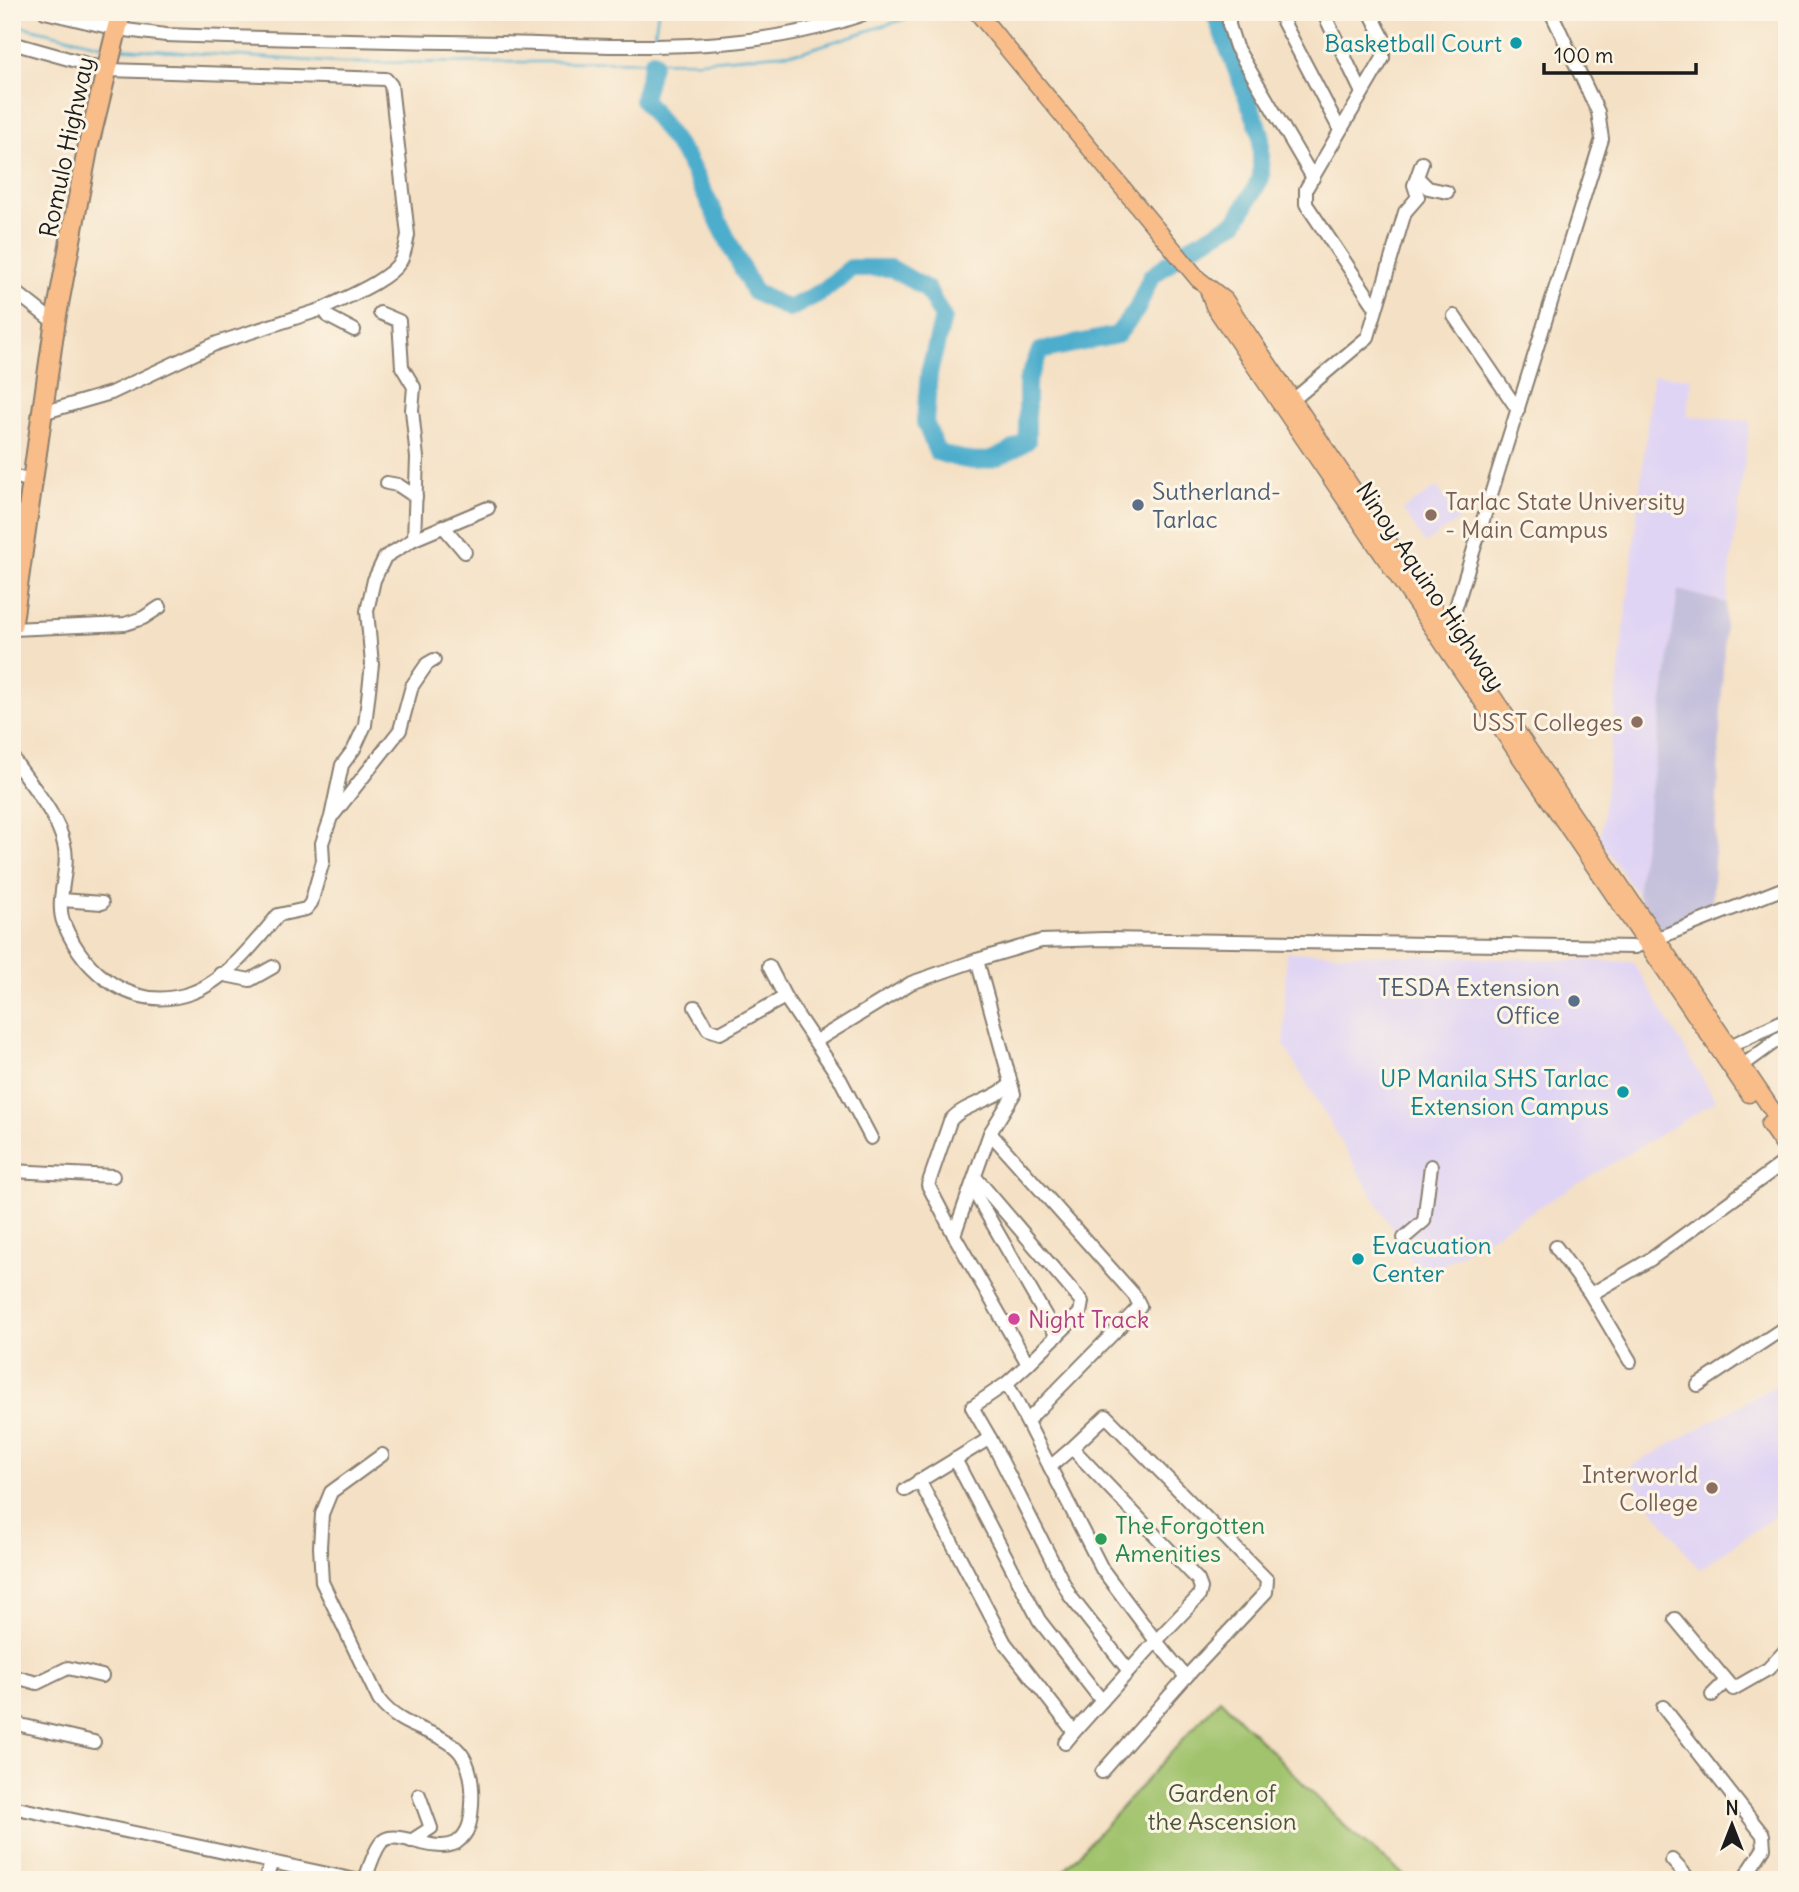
<svg xmlns="http://www.w3.org/2000/svg" width="1799" height="1892" viewBox="0 0 1799 1892" font-family="Delius,sans-serif">
  <style>
    .built { fill: #e0d4f4 }
    .industrial { fill: #c4c0db }
    .green { fill: #a1c36d; stroke: #5e7044; stroke-width: 2 }
    .lines { fill: none; stroke-linecap: round; stroke-linejoin: round }
    .stream { stroke: #4eadcc; stroke-width: 2.5 }
    .river { stroke: #4eadcc; stroke-width: 18 }
    .minor-casing { stroke: #887e70; stroke-width: 16 }
    .major-casing { stroke: #887e70; stroke-width: 19 }
    .highway-casing { stroke: #887e70; stroke-width: 23 }
    .minor { stroke: #fff; stroke-width: 12 }
    .major { stroke: #f8bd89; stroke-width: 16 }
    .highway { stroke: #f8bd89; stroke-width: 19 }
    .culture-dot { fill: #0f9aa8; stroke: #fcf5e5; stroke-width: 2.5 }
    .service-dot { fill: #5c6f8a; stroke: #fcf5e5; stroke-width: 2.5 }
    .education-dot { fill: #8d6e63; stroke: #fcf5e5; stroke-width: 2.5 }
    .hotel-dot { fill: #d1479c; stroke: #fcf5e5; stroke-width: 2.5 }
    .leisure-dot { fill: #2e9e5b; stroke: #fcf5e5; stroke-width: 2.5 }
    .labels { text-anchor: middle; dominant-baseline: central; stroke-width: 6; stroke-linejoin: round; paint-order: stroke }
    .culture-label { font-size: 24px; fill: #0d838f; stroke: #fcf5e5; text-anchor: end }
    .street-label { font-size: 24px; fill: #1c1c1c; stroke: #fcf5e5 }
    .service-label { font-size: 24px; fill: #4e5e75; stroke: #fcf5e5; text-anchor: start }
    .education-label { font-size: 24px; fill: #785e54; stroke: #fcf5e5; text-anchor: end }
    .hotel-label { font-size: 24px; fill: #b23c85; stroke: #fcf5e5; text-anchor: start }
    .leisure-label { font-size: 24px; fill: #27864d; stroke: #fcf5e5; text-anchor: start }
    .park-label { font-size: 24px; fill: #4b5638; stroke: #fcf5e5 }
  </style>
  <rect width="100%" height="100%" fill="#fcf5e5"/>
  <filter id="ink" filterUnits="userSpaceOnUse"><feTurbulence type="fractalNoise" baseFrequency=".0143" numOctaves="2"/><feDisplacementMap in="SourceGraphic" scale="14" xChannelSelector="R" yChannelSelector="G"/><feConvolveMatrix kernelMatrix="1 2 1 2 8 2 1 2 1" color-interpolation-filters="sRGB"/></filter>
  <filter id="wash" filterUnits="userSpaceOnUse"><feTurbulence type="fractalNoise" baseFrequency=".00686" numOctaves="4" result="noise"/><feDisplacementMap in="SourceGraphic" scale="28" xChannelSelector="R" yChannelSelector="G"/><feGaussianBlur stdDeviation="1.57" result="paint"/><feColorMatrix in="noise" values="0 0 0 0 0 0 0 0 0 0 0 0 0 0 0 0 0 1.4 0 .05"/><feComposite in="paint" operator="in"/></filter>
  <g filter="url(#wash)">
    <rect width="100%" height="100%" fill="#f4e0c4"/>
    <g class="built">
      <polygon points="1653,375 1692,378 1687,416 1750,421 1726,603 1678,590 1637,894 1600,840"/>
      <polygon points="1437,487 1459,520 1425,543 1403,510"/>
      <polygon points="1286,952 1633,962 1716,1101 1421,1278 1284,1045"/>
      <polygon points="1787,1379 1787,1507 1699,1570 1624,1470"/>
    </g>
    <polygon class="industrial" points="1678,590 1726,603 1712,908 1662,932 1637,894"/>
    <polygon class="green" points="1220,1699 1352,1833 1410,1880 1055,1880"/>
    <g class="lines">
      <g class="stream">
        <polyline points="12,24 105,46"/>
        <polyline points="654,39 658,12"/>
        <polyline points="118,48 342,63 700,61 801,52 927,12"/>
      </g>
      <path class="river" d="M653 61 643 99 687 159 754 292 789 309 823 291 851 268H891L927 289 943 318 929 373 925 422 937 452C979 466 991 464 1027 441V382L1040 351 1117 335 1137 309 1151 277 1185 250 1236 222 1261 178V134L1214 12"/>
    </g>
  </g>
  <g filter="url(#ink)">
    <g class="lines">
      <defs>
        <g id="minor">
          <path d="M45 12 117 29 166 35C277 39 389 41 501 43 624 46 750 56 869 12"/>
          <polyline points="1229,12 1229,25 1236,47 1313,178"/>
          <polyline points="1278,12 1340,130"/>
          <polyline points="1323,12 1362,93"/>
          <polyline points="1370,12 1383,37 1383,58 1306,189 1306,204 1376,308"/>
          <path d="M12 43 108 70 386 79 391 85 408 235C406 244 405 254 400 262 388 281 344 298 323 309"/>
          <polyline points="1417,177 1428,188 1447,192"/>
          <polyline points="12,289 55,323"/>
          <polyline points="1454,316 1518,410"/>
          <polyline points="1287,405 1368,337 1405,212 1418,197 1414,185 1422,163"/>
          <polyline points="42,413 111,393 217,343 323,309 329,317 354,330"/>
          <polyline points="12,476 32,481"/>
          <polyline points="387,483 398,485 416,497"/>
          <polyline points="443,526 465,552"/>
          <polyline points="414,539 488,508"/>
          <polyline points="12,629 125,624 143,618 160,607"/>
          <polyline points="1449,629 1602,139 1598,112 1551,12"/>
          <path d="M12 757C29 783 57 813 64 844 71 869 54 900 64 924 85 974 134 1013 191 993 225 981 256 942 278 915L306 909 311 903 323 861 322 843 331 817 342 765 354 749 365 725 372 664 367 611 374 580 385 557 414 539 417 458 412 410 414 387 402 367 399 321 380 313"/>
          <polyline points="334,814 400,730 412,686 427,664 434,660"/>
          <polyline points="62,900 102,903"/>
          <polyline points="769,966 785,997"/>
          <polyline points="220,974 250,980 273,967"/>
          <polyline points="695,1007 708,1029 720,1033 785,997 840,1079 871,1138"/>
          <polyline points="816,1041 911,983 977,960"/>
          <polyline points="1724,1049 1787,1019"/>
          <polyline points="1735,1071 1787,1033"/>
          <polyline points="990,1133 1135,1296 1140,1306 1027,1421"/>
          <polyline points="12,1171 113,1176"/>
          <polyline points="976,1178 1082,1302 1080,1313 1028,1364"/>
          <polyline points="972,1188 1057,1336"/>
          <path d="M954 1235 928 1185 950 1121C963 1104 994 1101 1011 1084"/>
          <polyline points="1404,1238 1424,1221 1431,1166"/>
          <polyline points="1556,1247 1589,1292 1595,1292 1651,1259 1787,1160"/>
          <polyline points="1589,1292 1630,1361"/>
          <polyline points="1698,1385 1787,1326"/>
          <polyline points="990,1438 1070,1596 1129,1671"/>
          <polyline points="955,1459 1039,1620 1102,1701"/>
          <polyline points="1050,1467 1072,1448 1198,1580 1201,1588 1199,1596 1156,1641 1186,1677 1266,1592 1267,1580 1106,1416 1072,1448"/>
          <polyline points="919,1480 1005,1643 1074,1732 1156,1641 1102,1569 1007,1383"/>
          <polyline points="905,1490 990,1438 972,1407 1007,1383 1028,1364 954,1235 990,1133 1014,1094 977,960 1041,941 1104,939 1635,947 1787,887"/>
          <polyline points="1675,1619 1733,1689 1768,1669 1787,1649"/>
          <polyline points="12,1676 37,1683 68,1668 102,1676"/>
          <polyline points="1712,1695 1726,1681"/>
          <polyline points="1663,1707 1763,1835 1764,1848 1743,1880"/>
          <polyline points="12,1723 94,1742"/>
          <polyline points="1065,1743 1074,1732"/>
          <polyline points="1102,1772 1186,1677"/>
          <polyline points="12,1807 356,1880"/>
          <polyline points="411,1841 431,1828 419,1795"/>
          <polyline points="1672,1860 1690,1880"/>
          <polyline points="265,1880 272,1862"/>
          <path d="M365 1880C369 1868 373 1854 380 1844 393 1825 430 1855 456 1843 470 1833 471 1820 472 1805 477 1719 414 1746 379 1700L322 1582 320 1547 322 1514 331 1492 382 1455"/>
        </g>
        <g id="major">
          <polyline points="977,12 1198,279 1225,300 1787,1132"/>
          <polyline points="1208,289 1214,306 1749,1094"/>
          <polyline points="1769,1124 1787,1150"/>
        </g>
        <polyline id="highway" points="12,625 55,323 88,147 121,12"/>
      </defs>
      <use href="#minor" class="minor-casing"/>
      <use href="#major" class="major-casing"/>
      <use href="#highway" class="highway-casing"/>
      <use href="#minor" class="minor"/>
      <use href="#major" class="major"/>
      <use href="#highway" class="highway"/>
    </g>
  </g>
  <g class="culture-dot">
    <circle cx="1516" cy="43" r="7"/>
    <circle cx="1623" cy="1092" r="7"/>
    <circle cx="1358" cy="1259" r="7"/>
  </g>
  <g class="service-dot">
    <circle cx="1138" cy="505" r="7"/>
    <circle cx="1574" cy="1001" r="7"/>
  </g>
  <g class="education-dot">
    <circle cx="1431" cy="515" r="7"/>
    <circle cx="1637" cy="722" r="7"/>
    <circle cx="1712" cy="1488" r="7"/>
  </g>
  <circle class="hotel-dot" cx="1014" cy="1319" r="7"/>
  <circle class="leisure-dot" cx="1101" cy="1539" r="7"/>
  <g class="labels">
    <g class="culture-label">
      <text x="1502" y="43">Basketball Court</text>
      <text x="1609" y="1078">UP Manila SHS Tarlac<tspan x="1609" dy="28">Extension Campus</tspan></text>
      <text x="1372" y="1245" text-anchor="start">Evacuation<tspan x="1372" dy="28">Center</tspan></text>
    </g>
    <g class="street-label">
      <text transform="translate(66 147) rotate(-78)">Romulo Highway</text>
      <text transform="translate(1431 586) rotate(56)">Ninoy Aquino Highway</text>
    </g>
    <g class="service-label">
      <text x="1152" y="491">Sutherland-<tspan x="1152" dy="28">Tarlac</tspan></text>
      <text x="1560" y="987" text-anchor="end">TESDA Extension<tspan x="1560" dy="28">Office</tspan></text>
    </g>
    <g class="education-label">
      <text x="1445" y="501" text-anchor="start">Tarlac State University<tspan x="1445" dy="28">- Main Campus</tspan></text>
      <text x="1623" y="722">USST Colleges</text>
      <text x="1698" y="1474">Interworld<tspan x="1698" dy="28">College</tspan></text>
    </g>
    <g class="hotel-label">
      <text x="1028" y="1319">Night Track</text>
    </g>
    <g class="leisure-label">
      <text x="1115" y="1525">The Forgotten<tspan x="1115" dy="28">Amenities</tspan></text>
    </g>
    <g class="park-label">
      <text x="1222" y="1793">Garden of<tspan x="1222" dy="28">the Ascension</tspan></text>
    </g>
  </g>
  <rect width="1799" height="1892" fill="none" stroke="#fcf5e5" stroke-width="42"/>
  <g transform="translate(1732 1825)" stroke="#fcf5e5" stroke-width="5" paint-order="stroke">
  <path d="M0-5L12 26L0 18L-12 26Z" fill="#1c1c1c"/>
  <text y="-10" font-size="19" font-weight="bold" text-anchor="middle" fill="#1c1c1c">N</text>
  </g>
  <path d="M1544 63v10h152v-10" fill="none" stroke="#1c1c1c" stroke-width="3.5"/>
  <text x="1554" y="63" font-size="21" fill="#1c1c1c" stroke="#fcf5e5" stroke-width="5" paint-order="stroke">100 m</text>
</svg>
